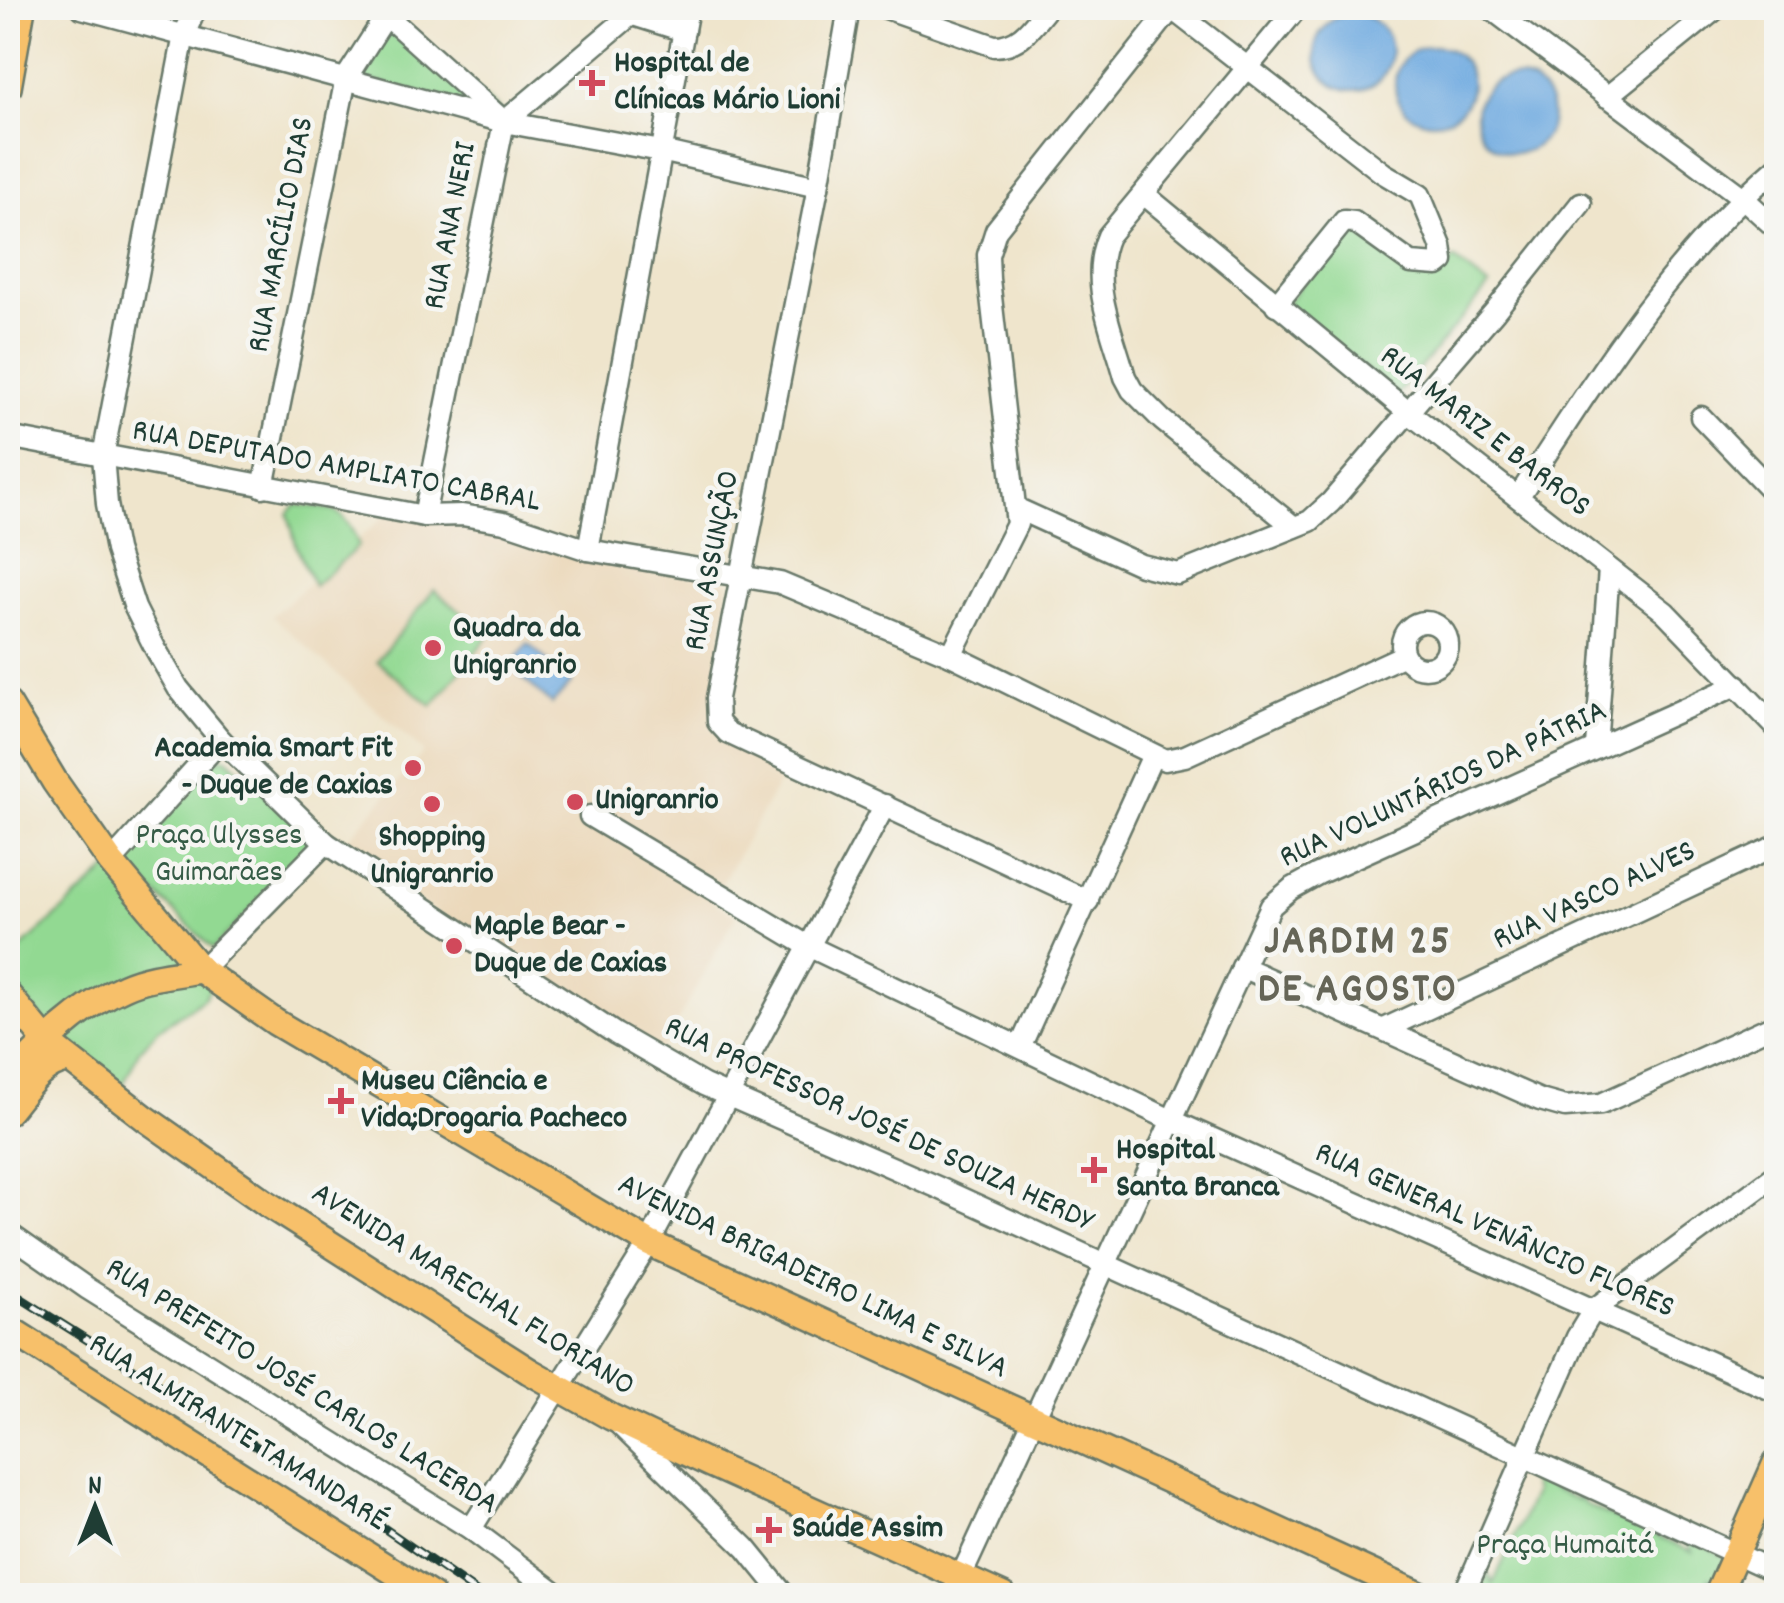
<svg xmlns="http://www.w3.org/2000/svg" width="1784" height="1603" viewBox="0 0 1784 1603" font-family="Dekko,sans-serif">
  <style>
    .built { fill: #ebd8ba }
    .green { fill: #92d992; stroke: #588b63; stroke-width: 2.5 }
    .water { fill: #70aae0; stroke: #48748a; stroke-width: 2.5 }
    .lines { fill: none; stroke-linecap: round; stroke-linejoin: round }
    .minor-casing { stroke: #687869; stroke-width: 25 }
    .major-casing { stroke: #687869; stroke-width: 30 }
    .minor { stroke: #fff; stroke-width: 20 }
    .major { stroke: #f7c06b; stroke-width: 25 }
    .rail-casing { stroke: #1f3d34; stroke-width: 9 }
    .rail { stroke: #f6f6f2; stroke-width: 5; stroke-dasharray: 15; stroke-linecap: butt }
    .poi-dot { fill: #d1495b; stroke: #f6f6f2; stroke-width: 4 }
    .labels { text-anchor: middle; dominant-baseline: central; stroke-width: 9; stroke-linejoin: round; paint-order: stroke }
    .poi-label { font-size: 32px; font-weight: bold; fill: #1f3d34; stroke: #f6f6f2; text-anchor: start }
    .street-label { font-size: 32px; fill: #1f3d34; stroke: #f6f6f2 }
    .park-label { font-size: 32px; fill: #365c47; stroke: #f6f6f2 }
    .district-label { font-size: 42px; font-weight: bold; letter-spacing: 2.5px; fill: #656557; stroke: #f6f6f2 }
  </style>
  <rect width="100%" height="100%" fill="#f6f6f2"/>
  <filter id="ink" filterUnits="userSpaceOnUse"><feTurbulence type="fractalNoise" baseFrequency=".01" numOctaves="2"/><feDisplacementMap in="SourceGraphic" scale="20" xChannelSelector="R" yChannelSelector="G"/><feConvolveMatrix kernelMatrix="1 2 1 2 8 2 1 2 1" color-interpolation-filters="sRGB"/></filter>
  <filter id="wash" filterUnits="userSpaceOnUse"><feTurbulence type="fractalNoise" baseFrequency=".0048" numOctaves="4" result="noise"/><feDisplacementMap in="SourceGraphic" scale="40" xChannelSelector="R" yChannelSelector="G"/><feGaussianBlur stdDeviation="2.25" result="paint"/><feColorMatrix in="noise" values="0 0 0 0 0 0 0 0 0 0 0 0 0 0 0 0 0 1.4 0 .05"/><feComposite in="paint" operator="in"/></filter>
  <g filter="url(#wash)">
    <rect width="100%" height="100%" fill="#efe5cc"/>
    <polygon class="built" points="387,514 454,517 577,554 589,562 728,582 710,728 791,761 712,901 736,916 658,1056 387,880 392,873 346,842 424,752 272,616"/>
    <g class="green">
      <polygon points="387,17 505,115 351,76"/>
      <polygon points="1347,225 1443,269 1454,259 1489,286 1397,395 1285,305"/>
      <path d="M295 505C335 509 344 507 359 546L314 586 297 548 288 514Z"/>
      <polygon points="434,590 489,635 432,706 377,661"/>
      <polygon points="221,758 227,758 313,837 313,845 213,949 132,871 128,860 216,760"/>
      <polygon points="113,865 221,972 204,998 159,1029 139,1051 120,1091 47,1025 8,980 8,960"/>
      <polygon points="1540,1471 1546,1473 1552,1489 1578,1500 1574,1485 1585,1504 1637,1528 1630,1511 1638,1514 1647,1532 1692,1552 1687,1537 1727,1558 1715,1588 1709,1578 1701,1595 1478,1596 1488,1573 1493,1584 1534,1493 1530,1478"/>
    </g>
    <g class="water">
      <circle cx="1353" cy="52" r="38"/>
      <circle cx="1433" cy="84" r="38"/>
      <circle cx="1514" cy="115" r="38"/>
      <polygon points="528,644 572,682 552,704 509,666"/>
    </g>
  </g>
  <g filter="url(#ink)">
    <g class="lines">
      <defs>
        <g id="minor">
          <polyline points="82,8 504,122 661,151 818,187"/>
          <polyline points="196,8 184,35 103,456 107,504 116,550 135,608 155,648 178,688 221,740 326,843 616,1034 704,1085 937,1187 1776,1572"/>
          <polyline points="378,8 499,117"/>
          <polyline points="849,8 818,187 717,698 718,722 728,733 1088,901"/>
          <path d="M886 8 994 46C1021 46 1032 26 1047 8"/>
          <polyline points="1171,8 1383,173 1420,195 1441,246 1443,261 1438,265 1411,263 1354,222 1344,221 1276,305"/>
          <polyline points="1490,8 1742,197 1776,228"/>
          <polyline points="630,14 684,31"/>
          <polyline points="1607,97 1717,8"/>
          <polyline points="1145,195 1408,412 1665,612 1776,727"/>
          <polyline points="1701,417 1776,495"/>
          <polyline points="8,437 424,516 462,515 504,522 588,550 780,583 951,655 1165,760 1185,756 1404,655"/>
          <polyline points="263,487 346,78 391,8"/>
          <path d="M1519 496C1596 378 1669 260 1776 168"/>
          <polyline points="1018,509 1141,565 1178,574 1310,521 1331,502 1495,311 1581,203"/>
          <polyline points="424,516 504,122 639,8"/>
          <path d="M1294 527 1162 420 1132 390 1125 377C1113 332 1088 282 1108 236L1297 8"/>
          <polyline points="588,550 688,8"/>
          <circle cx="1425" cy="645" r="23"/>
          <polyline points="951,655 1017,524 989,279 988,255 996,230 1172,8"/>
          <polyline points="1596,747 1609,569"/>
          <polyline points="590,816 808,946 1171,1120 1776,1392"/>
          <polyline points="111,862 221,740"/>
          <polyline points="1242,967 1540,1100 1565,1107 1601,1104 1776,1024"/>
          <polyline points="201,970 326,843"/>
          <polyline points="1384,1029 1776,846"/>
          <polyline points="1020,1047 1153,755"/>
          <polyline points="8,1233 88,1289 471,1529 560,1596"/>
          <polyline points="620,1425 746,1548 785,1596"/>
          <polyline points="471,1529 649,1243 885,805"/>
          <polyline points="952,1596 1271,906 1291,889 1318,874 1737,685"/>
          <polyline points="1463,1596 1577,1337 1594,1309 1776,1175"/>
        </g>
        <g id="major">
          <polyline points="8,88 22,8"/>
          <polyline points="8,704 55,782 111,862 201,970 275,1022 649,1243 1422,1596"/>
          <polyline points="8,995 46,1041 145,1118 266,1203 529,1371 611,1417 708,1463 1003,1596"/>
          <path d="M8 1081C41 1045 79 1007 124 987 148 976 176 974 201 970"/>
          <path d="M8 1111C24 1092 41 1063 68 1060"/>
          <polyline points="8,1328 432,1596"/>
          <polyline points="1717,1596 1776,1463"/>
        </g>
      </defs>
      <use href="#minor" class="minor-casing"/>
      <use href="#major" class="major-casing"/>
      <use href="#minor" class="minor"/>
      <use href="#major" class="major"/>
      <defs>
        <polyline id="rail" points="8,1290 368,1517 482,1596"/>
      </defs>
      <use href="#rail" class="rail-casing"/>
      <use href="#rail" class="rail"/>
    </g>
  </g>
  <g class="poi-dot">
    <path d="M587 68h10v10h10v10h-10v10h-10v-10h-10v-10h10z"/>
    <circle cx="433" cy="648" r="10"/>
    <circle cx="413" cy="768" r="10"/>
    <circle cx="575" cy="802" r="10"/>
    <circle cx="432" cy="804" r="10"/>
    <circle cx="454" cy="946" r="10"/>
    <path d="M336 1086h10v10h10v10h-10v10h-10v-10h-10v-10h10z"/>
    <path d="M1089 1155h10v10h10v10h-10v10h-10v-10h-10v-10h10z"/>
    <path d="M764 1515h10v10h10v10h-10v10h-10v-10h-10v-10h10z"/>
  </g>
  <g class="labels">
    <g class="poi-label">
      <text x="614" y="65">Hospital de<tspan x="614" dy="37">Clínicas Mário Lioni</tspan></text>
      <text x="453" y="630">Quadra da<tspan x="453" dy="37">Unigranrio</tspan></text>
      <text x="393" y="750" text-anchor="end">Academia Smart Fit<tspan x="393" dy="37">- Duque de Caxias</tspan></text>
      <text x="595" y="802">Unigranrio</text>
      <text x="432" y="839" text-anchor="middle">Shopping<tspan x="432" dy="37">Unigranrio</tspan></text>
      <text x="474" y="928">Maple Bear -<tspan x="474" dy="37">Duque de Caxias</tspan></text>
      <text x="361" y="1083">Museu Ciência e<tspan x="361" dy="37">Vida;Drogaria Pacheco</tspan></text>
      <text x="1116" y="1152">Hospital<tspan x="1116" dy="37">Santa Branca</tspan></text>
      <text x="792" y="1530">Saúde Assim</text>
    </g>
    <g class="street-label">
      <text transform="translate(452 226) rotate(-79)">RUA ANA NERI</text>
      <text transform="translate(283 235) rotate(-79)">RUA MARCÍLIO DIAS</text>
      <text transform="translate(1484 433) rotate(38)">RUA MARIZ E BARROS</text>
      <text transform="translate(336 468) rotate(10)">RUA DEPUTADO AMPLIATO CABRAL</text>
      <text transform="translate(714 561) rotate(-79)">RUA ASSUNÇÃO</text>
      <text transform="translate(1444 786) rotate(-25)">RUA VOLUNTÁRIOS DA PÁTRIA</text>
      <text transform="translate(1595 897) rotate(-25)">RUA VASCO ALVES</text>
      <text transform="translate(878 1126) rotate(25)">RUA PROFESSOR JOSÉ DE SOUZA HERDY</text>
      <text transform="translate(1494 1232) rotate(24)">RUA GENERAL VENÂNCIO FLORES</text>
      <text transform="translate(812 1278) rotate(26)">AVENIDA BRIGADEIRO LIMA E SILVA</text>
      <text transform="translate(472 1291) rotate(32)">AVENIDA MARECHAL FLORIANO</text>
      <text transform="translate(301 1388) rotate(32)">RUA PREFEITO JOSÉ CARLOS LACERDA</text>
      <text transform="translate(237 1434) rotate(32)">RUA ALMIRANTE TAMANDARÉ</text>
    </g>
    <g class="park-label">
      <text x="219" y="837">Praça Ulysses<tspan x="219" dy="37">Guimarães</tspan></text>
      <text x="1565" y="1547">Praça Humaitá</text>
    </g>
    <g class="district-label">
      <text x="1358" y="944">JARDIM 25<tspan x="1358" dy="48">DE AGOSTO</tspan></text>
    </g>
  </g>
  <rect width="1784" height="1603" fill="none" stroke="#f6f6f2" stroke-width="40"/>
  <g transform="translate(95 1508)" stroke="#f6f6f2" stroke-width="8" paint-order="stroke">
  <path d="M0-8L18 38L0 25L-18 38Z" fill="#1f3d34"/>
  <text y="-15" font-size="28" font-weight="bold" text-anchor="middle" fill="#1f3d34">N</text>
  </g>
</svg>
